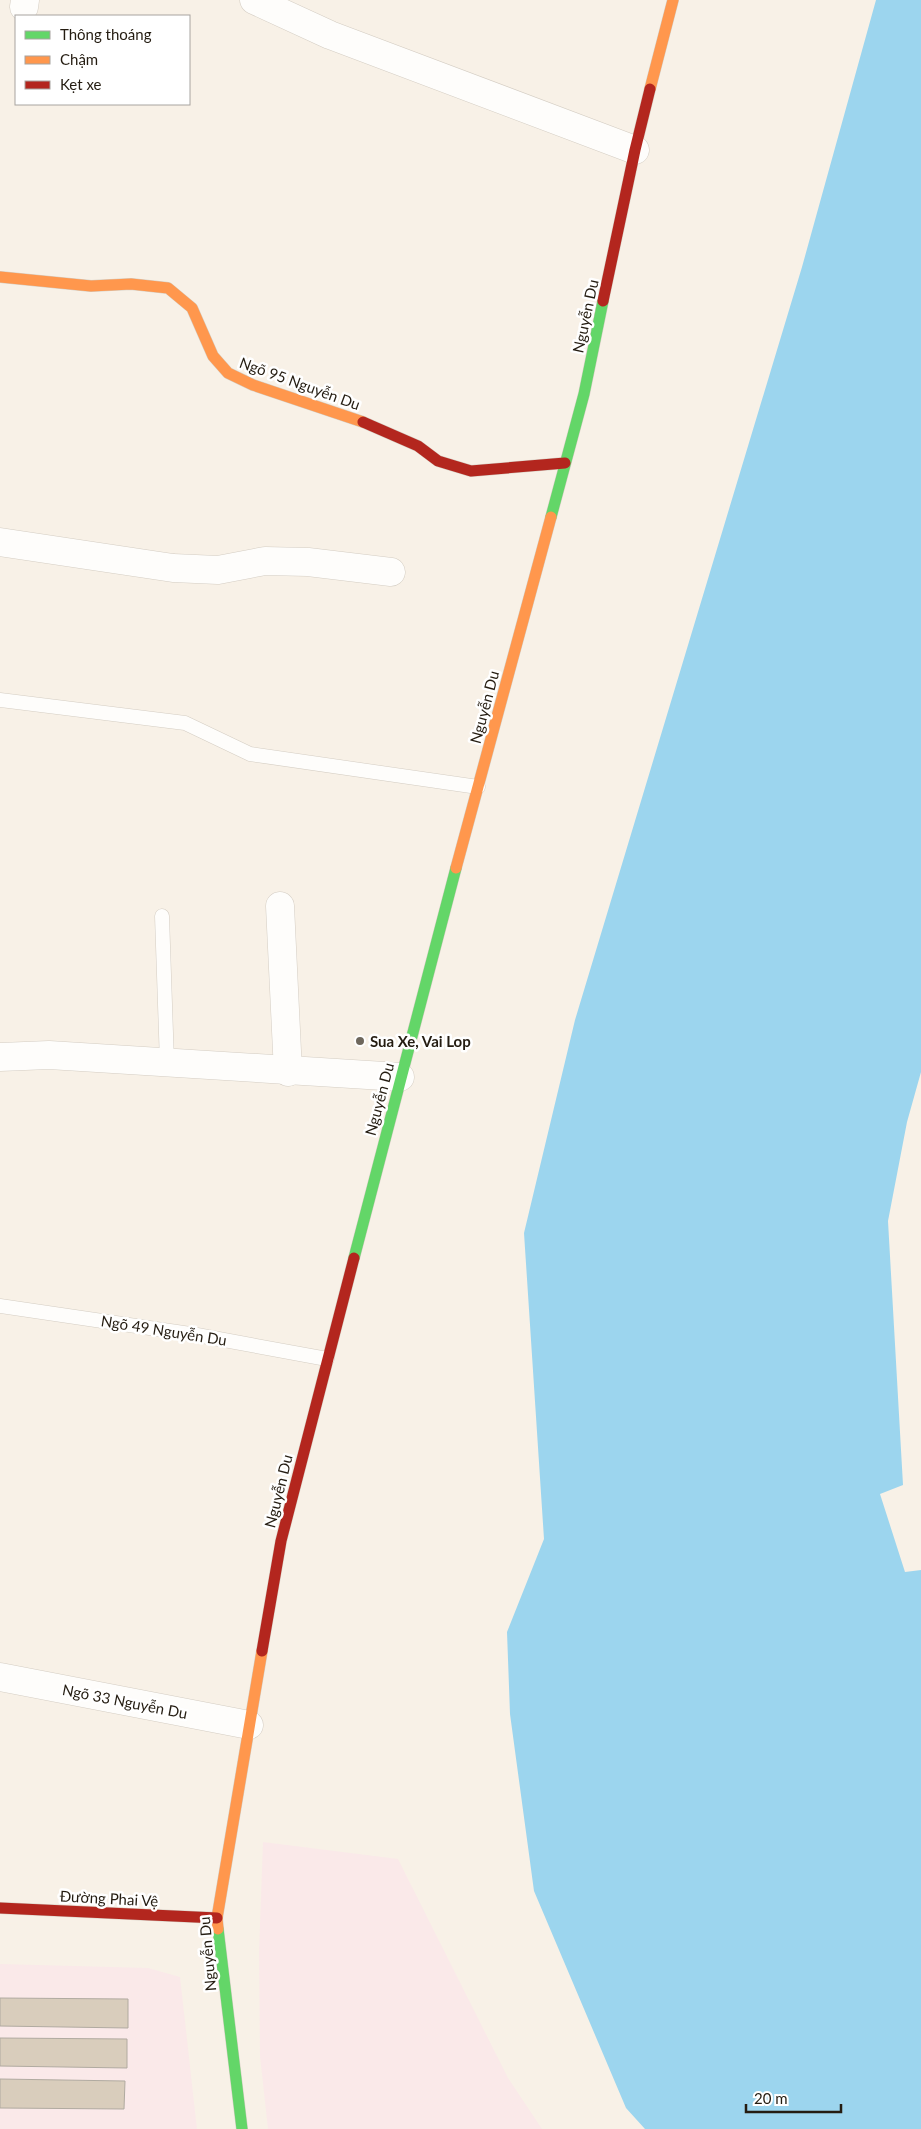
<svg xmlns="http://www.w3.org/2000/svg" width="921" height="2129" viewBox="0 0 921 2129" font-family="Lato,sans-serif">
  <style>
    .commercial { fill: #fae9e9 }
    .water { fill: #9cd5ee }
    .building { fill: #d9cdbc; stroke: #b0aaa0 }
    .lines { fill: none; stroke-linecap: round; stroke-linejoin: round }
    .lane-casing { stroke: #d4cdc3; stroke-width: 15 }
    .street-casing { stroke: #d4cdc3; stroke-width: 29 }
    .fast-casing { stroke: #d4cdc3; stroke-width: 12 }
    .slow-casing { stroke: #d4cdc3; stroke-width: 12 }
    .jam-casing { stroke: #d4cdc3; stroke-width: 12 }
    .lane { stroke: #fefdfb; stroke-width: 14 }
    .street { stroke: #fefdfb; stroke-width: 28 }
    .fast { stroke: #63d668; stroke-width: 11 }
    .slow { stroke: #ff974d; stroke-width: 11 }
    .jam { stroke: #b3261e; stroke-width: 11 }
    .poi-dot { fill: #6e675c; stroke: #fff; stroke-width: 2 }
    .labels { text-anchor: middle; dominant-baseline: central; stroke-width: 5; stroke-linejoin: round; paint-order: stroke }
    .street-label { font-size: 15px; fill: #241c11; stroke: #fff }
    .poi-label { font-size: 15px; font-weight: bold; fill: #241c11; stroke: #fff; text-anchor: start }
  </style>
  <rect width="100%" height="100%" fill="#f8f1e7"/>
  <g class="commercial">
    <polygon points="263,1842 398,1859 508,2078 542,2129 268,2129 260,2056 259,1952"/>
    <polygon points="0,1964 148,1968 180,1977 197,2129 0,2129"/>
  </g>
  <polygon class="water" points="876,0 921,0 921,1072 907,1122 888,1221 903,1485 880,1494 905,1572 921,1570 921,2129 645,2129 626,2108 534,1891 510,1714 507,1632 544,1539 524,1233 575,1020 802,267"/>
  <g class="building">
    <polygon points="0,1998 128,1999 128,2028 0,2026"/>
    <polygon points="0,2038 127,2039 127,2068 0,2066"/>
    <polygon points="0,2079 125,2081 124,2109 0,2108"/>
  </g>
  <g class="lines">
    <defs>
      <g id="lane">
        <polyline points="0,700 185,723 250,754 478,787"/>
        <polyline points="162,916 167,1063"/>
        <polyline points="0,1306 197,1335 327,1359"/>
      </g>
      <g id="street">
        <polyline points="254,0 330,35 635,150"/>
        <polyline points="24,7 25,0"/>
        <polyline points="0,542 173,568 218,570 265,561 308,562 391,572"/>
        <polyline points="280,906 288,1072"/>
        <polyline points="0,1057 49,1055 400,1077"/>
        <polyline points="0,1677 249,1725"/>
      </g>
      <g id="fast">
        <polyline points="551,517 584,394 603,301"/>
        <polyline points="354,1258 456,868"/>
        <polyline points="218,1929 242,2129"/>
      </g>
      <g id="slow">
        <polyline points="650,89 673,0"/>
        <polyline points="0,277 91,286 131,284 168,288 192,308 213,356 228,373 253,385 363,422"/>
        <polyline points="456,868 551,517"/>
        <polyline points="218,1929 217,1918 262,1651"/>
      </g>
      <g id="jam">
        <polyline points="603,301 635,150 650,89"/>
        <polyline points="363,422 418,446 438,461 471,471 565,463"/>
        <polyline points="262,1651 281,1541 354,1258"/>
        <polyline points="0,1908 217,1918"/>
      </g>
    </defs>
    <use href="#lane" class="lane-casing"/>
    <use href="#street" class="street-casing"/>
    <use href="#fast" class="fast-casing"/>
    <use href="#slow" class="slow-casing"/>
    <use href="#jam" class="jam-casing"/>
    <use href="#lane" class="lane"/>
    <use href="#street" class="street"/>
    <use href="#fast" class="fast"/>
    <use href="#slow" class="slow"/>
    <use href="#jam" class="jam"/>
  </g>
  <circle class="poi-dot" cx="360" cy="1041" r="5"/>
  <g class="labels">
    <g class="street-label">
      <text transform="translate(585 316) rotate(-78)">Nguyễn Du</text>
      <text transform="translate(300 383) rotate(20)">Ngõ 95 Nguyễn Du</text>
      <text transform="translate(484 707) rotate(-75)">Nguyễn Du</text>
      <text transform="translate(379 1099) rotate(-75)">Nguyễn Du</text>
      <text transform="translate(164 1330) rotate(9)">Ngõ 49 Nguyễn Du</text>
      <text transform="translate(278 1491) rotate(-76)">Nguyễn Du</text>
      <text transform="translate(125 1701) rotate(11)">Ngõ 33 Nguyễn Du</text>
      <text transform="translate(109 1898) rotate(3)">Đường Phai Vệ</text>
      <text transform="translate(207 1954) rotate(-95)">Nguyễn Du</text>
    </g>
    <g class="poi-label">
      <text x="370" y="1041">Sua Xe, Vai Lop</text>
    </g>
  </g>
  <rect x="15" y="15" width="175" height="90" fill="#ffffff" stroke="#a7a4a0"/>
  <rect x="25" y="31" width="25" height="8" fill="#63d668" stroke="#a7a4a0"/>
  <text x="60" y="40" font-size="15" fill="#241c11">Thông thoáng</text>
  <rect x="25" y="56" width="25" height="8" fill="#ff974d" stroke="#a7a4a0"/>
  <text x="60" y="65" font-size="15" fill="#241c11">Chậm</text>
  <rect x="25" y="81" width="25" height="8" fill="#b3261e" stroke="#a7a4a0"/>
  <text x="60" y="90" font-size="15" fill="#241c11">Kẹt xe</text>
  <path d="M746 2104v8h95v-8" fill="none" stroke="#241c11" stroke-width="2.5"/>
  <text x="754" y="2104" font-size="15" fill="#241c11" stroke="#ffffff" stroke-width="4" paint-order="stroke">20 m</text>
</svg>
